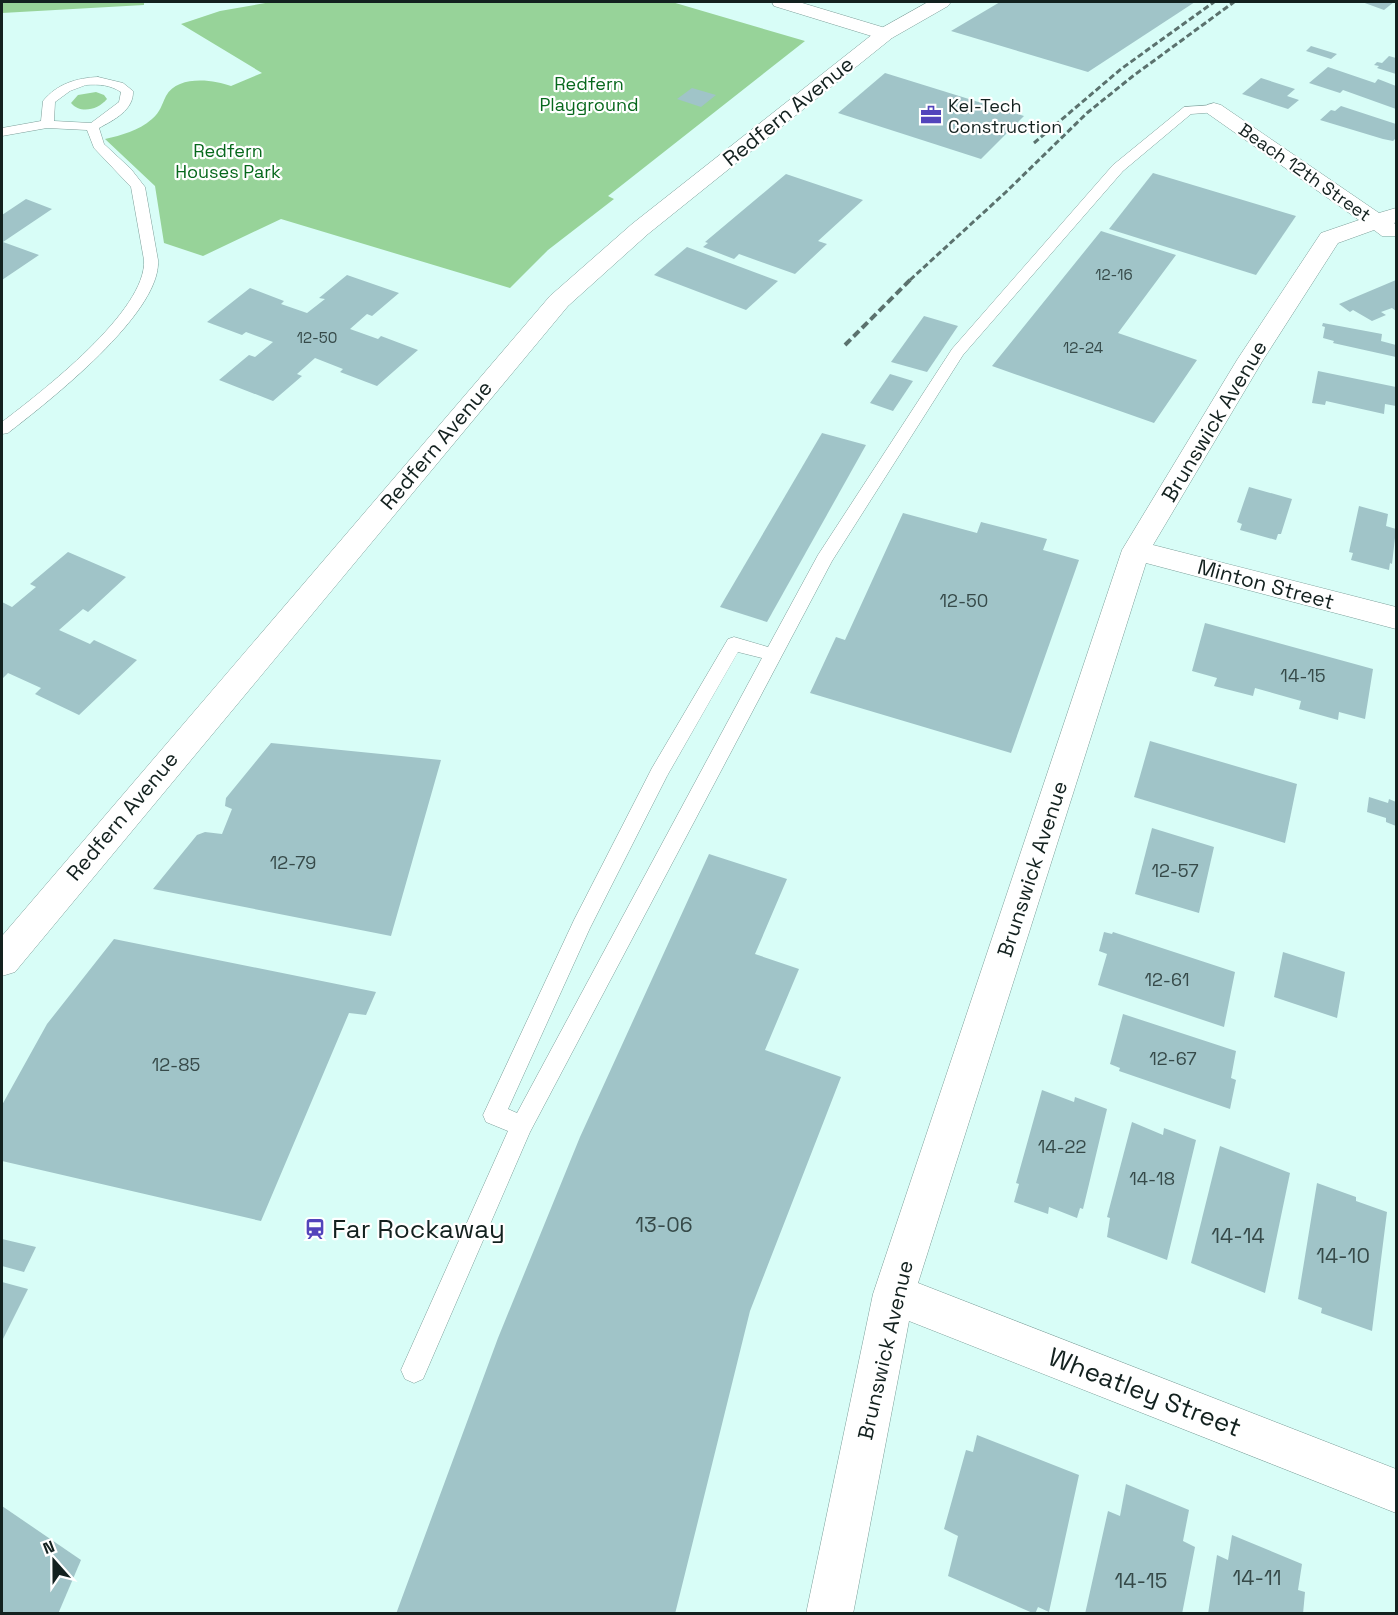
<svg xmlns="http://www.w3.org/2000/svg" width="1398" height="1615" viewBox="0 0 1398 1615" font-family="'Space Grotesk',sans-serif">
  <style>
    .green { fill: #97d399 }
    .building { fill: #a0c4c8 }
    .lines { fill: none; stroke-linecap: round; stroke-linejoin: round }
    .lane-casing { stroke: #7d9f9a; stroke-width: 1 }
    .street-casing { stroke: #7d9f9a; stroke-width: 1 }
    .secondary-casing { stroke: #7d9f9a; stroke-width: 1 }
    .lane { fill: #fff; fill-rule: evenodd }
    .street { fill: #fff; fill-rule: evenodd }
    .secondary { fill: #fff; fill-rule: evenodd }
    .rail-far1 { stroke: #5b726e; stroke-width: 3; stroke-dasharray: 6 3; stroke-linecap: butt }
    .rail { stroke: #5b726e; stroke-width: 4; stroke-dasharray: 8 4; stroke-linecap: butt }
    .labels { text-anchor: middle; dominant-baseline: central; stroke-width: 4.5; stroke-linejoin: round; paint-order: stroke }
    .far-number-label { font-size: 15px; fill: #364a49 }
    .far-park-label { font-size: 18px; fill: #07681c; stroke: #fff }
    .far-poi-label { font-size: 18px; fill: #13211f; stroke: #fff; text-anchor: start }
    .far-street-label { font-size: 18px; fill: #13211f; stroke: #fff }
    .number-label { font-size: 18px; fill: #364a49 }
    .street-label { font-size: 21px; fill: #13211f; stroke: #fff }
    .near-number-label { font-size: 21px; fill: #364a49 }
    .near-poi-label { font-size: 26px; fill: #13211f; stroke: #fff; text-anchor: start }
    .near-street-label { font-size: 26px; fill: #13211f; stroke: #fff }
  </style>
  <rect width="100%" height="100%" fill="#d8fdf7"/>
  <g class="green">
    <polygon points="2,2 144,2 144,5 2,13"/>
    <path d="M271 2H672L805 41 608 196 614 199 548 250 510 288 281 219 203 256 164 243 155 186 105 139C122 135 138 131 152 119 161 111 161 106 166 96 177 75 213 79 231 86L262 73 181 24 220 11Z"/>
    <path d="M96 92 104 95 107 99C98 110 80 114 71 103L78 95Z"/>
  </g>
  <g class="building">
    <polygon points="1000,2 1195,2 1088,72 951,31"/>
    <polygon points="1362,2 1394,2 1384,10"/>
    <polygon points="1311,46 1337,54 1331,59 1306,51"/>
    <polygon points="1389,56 1396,58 1396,74 1377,68 1379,66 1374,65 1377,62 1382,63"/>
    <polygon points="1328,67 1375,83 1378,79 1396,86 1396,109 1343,90 1340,93 1309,83"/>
    <polygon points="885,73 1024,116 981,159 838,113"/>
    <polygon points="1261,78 1295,89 1287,96 1299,100 1288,109 1242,94"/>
    <polygon points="692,88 716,95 701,107 677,99"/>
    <polygon points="1341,106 1396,124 1396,138 1393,141 1383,139 1320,120 1331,110 1335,111"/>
    <polygon points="1153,173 1296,216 1256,275 1109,229"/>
    <polygon points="786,174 863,200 818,241 827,244 795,274 739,254 734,259 703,247 708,243 705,242"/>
    <polygon points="26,199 52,209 3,242 39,255 2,280 2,215"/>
    <polygon points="1101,231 1176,255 1118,333 1197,360 1154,423 992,366"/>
    <polygon points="687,247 778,281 746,310 654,275"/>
    <polygon points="347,275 399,293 372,316 367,314 350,329 378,339 381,336 418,350 377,386 340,372 343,369 315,358 297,374 302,376 273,401 219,380 249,355 255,357 273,342 246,332 242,335 207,322 250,288 284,301 281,304 307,313 325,299 319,298"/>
    <polygon points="1396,280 1396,311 1392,308 1381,312 1386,315 1372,321 1353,310 1350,312 1339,304"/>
    <polygon points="924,316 958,326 927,372 891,362"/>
    <polygon points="1323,323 1382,334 1381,341 1396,345 1396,357 1333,343 1334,341 1323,338 1325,327 1322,326"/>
    <polygon points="1318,371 1396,387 1396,406 1385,404 1384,414 1326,401 1325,405 1312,403"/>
    <polygon points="890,374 913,381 893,411 870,403"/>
    <polygon points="822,433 866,445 767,622 720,607"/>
    <polygon points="1249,487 1292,499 1281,534 1278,534 1276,540 1240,530 1242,524 1237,522"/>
    <polygon points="1359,506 1388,514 1386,526 1396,529 1392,564 1390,563 1389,570 1351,560 1353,553 1349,552"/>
    <polygon points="903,513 977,533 981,522 1047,539 1043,550 1079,560 1011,753 810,693 836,637 845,640"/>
    <polygon points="68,552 126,577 88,612 83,609 59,630 90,644 94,640 137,660 79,715 35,694 41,688 8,673 2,679 2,602 12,607 36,587 30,584"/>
    <polygon points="1205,623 1373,669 1365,719 1339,712 1338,720 1299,709 1301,701 1255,688 1253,696 1214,686 1217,678 1192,671"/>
    <polygon points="1150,741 1297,784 1285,843 1134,797"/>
    <polygon points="271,743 441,760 391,936 153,889 197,835 205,832 222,834 232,809 225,806 226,798"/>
    <polygon points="1369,797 1388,803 1389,799 1396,802 1396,826 1386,822 1386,818 1367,812"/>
    <polygon points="1152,828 1214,847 1199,913 1135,894"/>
    <polygon points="709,854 787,879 755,954 799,969 765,1050 841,1077 750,1311 675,1614 396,1614 498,1338 580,1137"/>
    <polygon points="1104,932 1112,934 1113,932 1235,972 1224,1027 1098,985 1107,954 1099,951"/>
    <polygon points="114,939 376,992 366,1015 349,1013 261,1221 2,1161 2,1105 47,1024"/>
    <polygon points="1283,952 1345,972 1337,1018 1274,997"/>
    <polygon points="1123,1014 1236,1051 1231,1078 1236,1080 1230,1109 1119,1071 1120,1068 1110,1064"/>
    <polygon points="1042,1090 1074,1102 1075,1097 1107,1109 1083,1209 1080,1208 1077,1218 1049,1207 1048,1214 1014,1202 1019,1184 1016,1183"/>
    <polygon points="1132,1122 1163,1135 1164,1128 1196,1140 1167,1260 1107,1237 1110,1218 1107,1217"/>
    <polygon points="1220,1146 1290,1173 1265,1293 1191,1263"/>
    <polygon points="1317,1183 1356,1197 1356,1201 1387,1212 1372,1331 1321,1313 1322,1308 1298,1299"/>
    <polygon points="2,1239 36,1247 24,1272 2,1266"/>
    <polygon points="2,1282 28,1289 2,1341"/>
    <polygon points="977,1435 1079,1475 1049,1612 1038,1607 1035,1614 948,1576 958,1536 944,1529 966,1450 973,1452"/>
    <polygon points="1126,1484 1189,1510 1183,1541 1195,1547 1182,1614 1085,1614 1108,1511 1120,1516"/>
    <polygon points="2,1506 81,1560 58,1614 2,1614"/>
    <polygon points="1232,1535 1302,1564 1298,1590 1305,1592 1303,1614 1208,1614 1217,1555 1228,1560"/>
  </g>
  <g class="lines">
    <defs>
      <g id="lane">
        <path d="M98 77 123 83 133 91C134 110 114 120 99 128L104 144 131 169 145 187 158 260C162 313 48 402 8 433L2 434V422C40 393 147 311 144 260L131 187 94 148 87 130 47 128 2 136V128L41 121 43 101C57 84 76 78 98 77ZM86 85C100 84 110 85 121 92L119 102 91 123 54 121 55 102 70 91Z"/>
        <path d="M1214 105 1220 109 1218 112 1191 114 1123 171 963 355 832 561 530 1132 423 1379 414 1383 405 1379 401 1370 405 1361 508 1131 486 1122 483 1115 574 920 652 768 728 639 734 637 768 647 818 555 952 349 1113 165 1184 107ZM738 652 762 658 517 1113 508 1109 590 928 667 776Z"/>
      </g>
      <g id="street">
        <polygon points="772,2 799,2 892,30 895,34 892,38 878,38 774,6"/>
        <polygon points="1214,103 1221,105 1379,213 1396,208 1396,222 1394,223 1396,225 1396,236 1382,236 1374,230 1338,243 1263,360 1153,545 1396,607 1396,629 1146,563 918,1283 1396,1469 1396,1513 909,1321 853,1614 806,1614 873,1294 1122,550 1237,360 1321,233 1359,220 1207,113 1204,109 1207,105"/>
      </g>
      <polygon id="secondary" points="928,2 951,2 948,6 892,38 648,234 568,306 15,972 2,976 2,936 550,296 632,224 878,30"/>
    </defs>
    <use href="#lane" class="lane-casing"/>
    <use href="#street" class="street-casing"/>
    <use href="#secondary" class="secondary-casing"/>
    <use href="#lane" class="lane"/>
    <use href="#street" class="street"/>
    <use href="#secondary" class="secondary"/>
    <g class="rail-far1">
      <polyline points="1034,143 1121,69 1214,2"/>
      <polyline points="910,280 1006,192 1087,113 1133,76 1234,2"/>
    </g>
    <polyline class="rail" points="845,345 912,278"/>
  </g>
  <defs>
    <symbol id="office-bare" viewBox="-9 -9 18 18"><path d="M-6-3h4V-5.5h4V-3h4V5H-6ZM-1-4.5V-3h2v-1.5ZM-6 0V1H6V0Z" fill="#5244bb" stroke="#fff" stroke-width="2.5" paint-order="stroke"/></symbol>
    <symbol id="station-bare" viewBox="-9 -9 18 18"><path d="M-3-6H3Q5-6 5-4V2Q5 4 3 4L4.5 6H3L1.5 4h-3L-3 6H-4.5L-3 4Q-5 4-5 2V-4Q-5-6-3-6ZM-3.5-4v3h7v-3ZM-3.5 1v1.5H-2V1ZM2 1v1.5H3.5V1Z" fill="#5244bb" stroke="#fff" stroke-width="2.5" paint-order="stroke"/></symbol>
  </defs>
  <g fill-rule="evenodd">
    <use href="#office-bare" x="916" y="100" width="30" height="30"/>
    <use href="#station-bare" x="300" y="1214" width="30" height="30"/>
  </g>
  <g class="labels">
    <g class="far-number-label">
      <text x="1114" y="274">12-16</text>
      <text x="317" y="337">12-50</text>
      <text x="1083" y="347">12-24</text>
    </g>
    <g class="far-park-label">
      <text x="589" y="83">Redfern<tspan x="589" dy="21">Playground</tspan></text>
      <text x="228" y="150">Redfern<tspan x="228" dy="21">Houses Park</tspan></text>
    </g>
    <g class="far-poi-label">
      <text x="948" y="105">Kel-Tech<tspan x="948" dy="21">Construction</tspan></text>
    </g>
    <g class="far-street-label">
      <text transform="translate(1305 172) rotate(35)">Beach 12th Street</text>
    </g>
    <g class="number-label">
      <text x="964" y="600">12-50</text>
      <text x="1303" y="675">14-15</text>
      <text x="293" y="862">12-79</text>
      <text x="1175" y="870">12-57</text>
      <text x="1167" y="979">12-61</text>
      <text x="1173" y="1058">12-67</text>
      <text x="176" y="1064">12-85</text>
      <text x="1062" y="1146">14-22</text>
      <text x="1152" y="1178">14-18</text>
    </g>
    <g class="street-label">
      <text transform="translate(788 111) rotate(-39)">Redfern Avenue</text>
      <text transform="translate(1214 421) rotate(-59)">Brunswick Avenue</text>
      <text transform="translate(436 445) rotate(-50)">Redfern Avenue</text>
      <text transform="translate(1266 584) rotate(15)">Minton Street</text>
      <text transform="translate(122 816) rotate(-50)">Redfern Avenue</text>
      <text transform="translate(1032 869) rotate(-72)">Brunswick Avenue</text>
      <text transform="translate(885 1350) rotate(-77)">Brunswick Avenue</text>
    </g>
    <g class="near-number-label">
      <text x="664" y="1224">13-06</text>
      <text x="1238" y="1235">14-14</text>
      <text x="1343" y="1255">14-10</text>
      <text x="1257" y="1577">14-11</text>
      <text x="1141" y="1580">14-15</text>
    </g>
    <g class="near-poi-label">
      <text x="332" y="1229">Far Rockaway</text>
    </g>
    <g class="near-street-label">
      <text transform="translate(1145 1392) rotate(21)">Wheatley Street</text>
    </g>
  </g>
  <rect width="1398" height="1615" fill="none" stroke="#13211f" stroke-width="6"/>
  <g transform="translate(54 1561) rotate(339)" stroke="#ffffff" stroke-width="4.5" paint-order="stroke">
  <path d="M0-4.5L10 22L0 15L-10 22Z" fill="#13211f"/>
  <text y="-9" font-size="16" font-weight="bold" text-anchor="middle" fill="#13211f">N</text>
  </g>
</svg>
